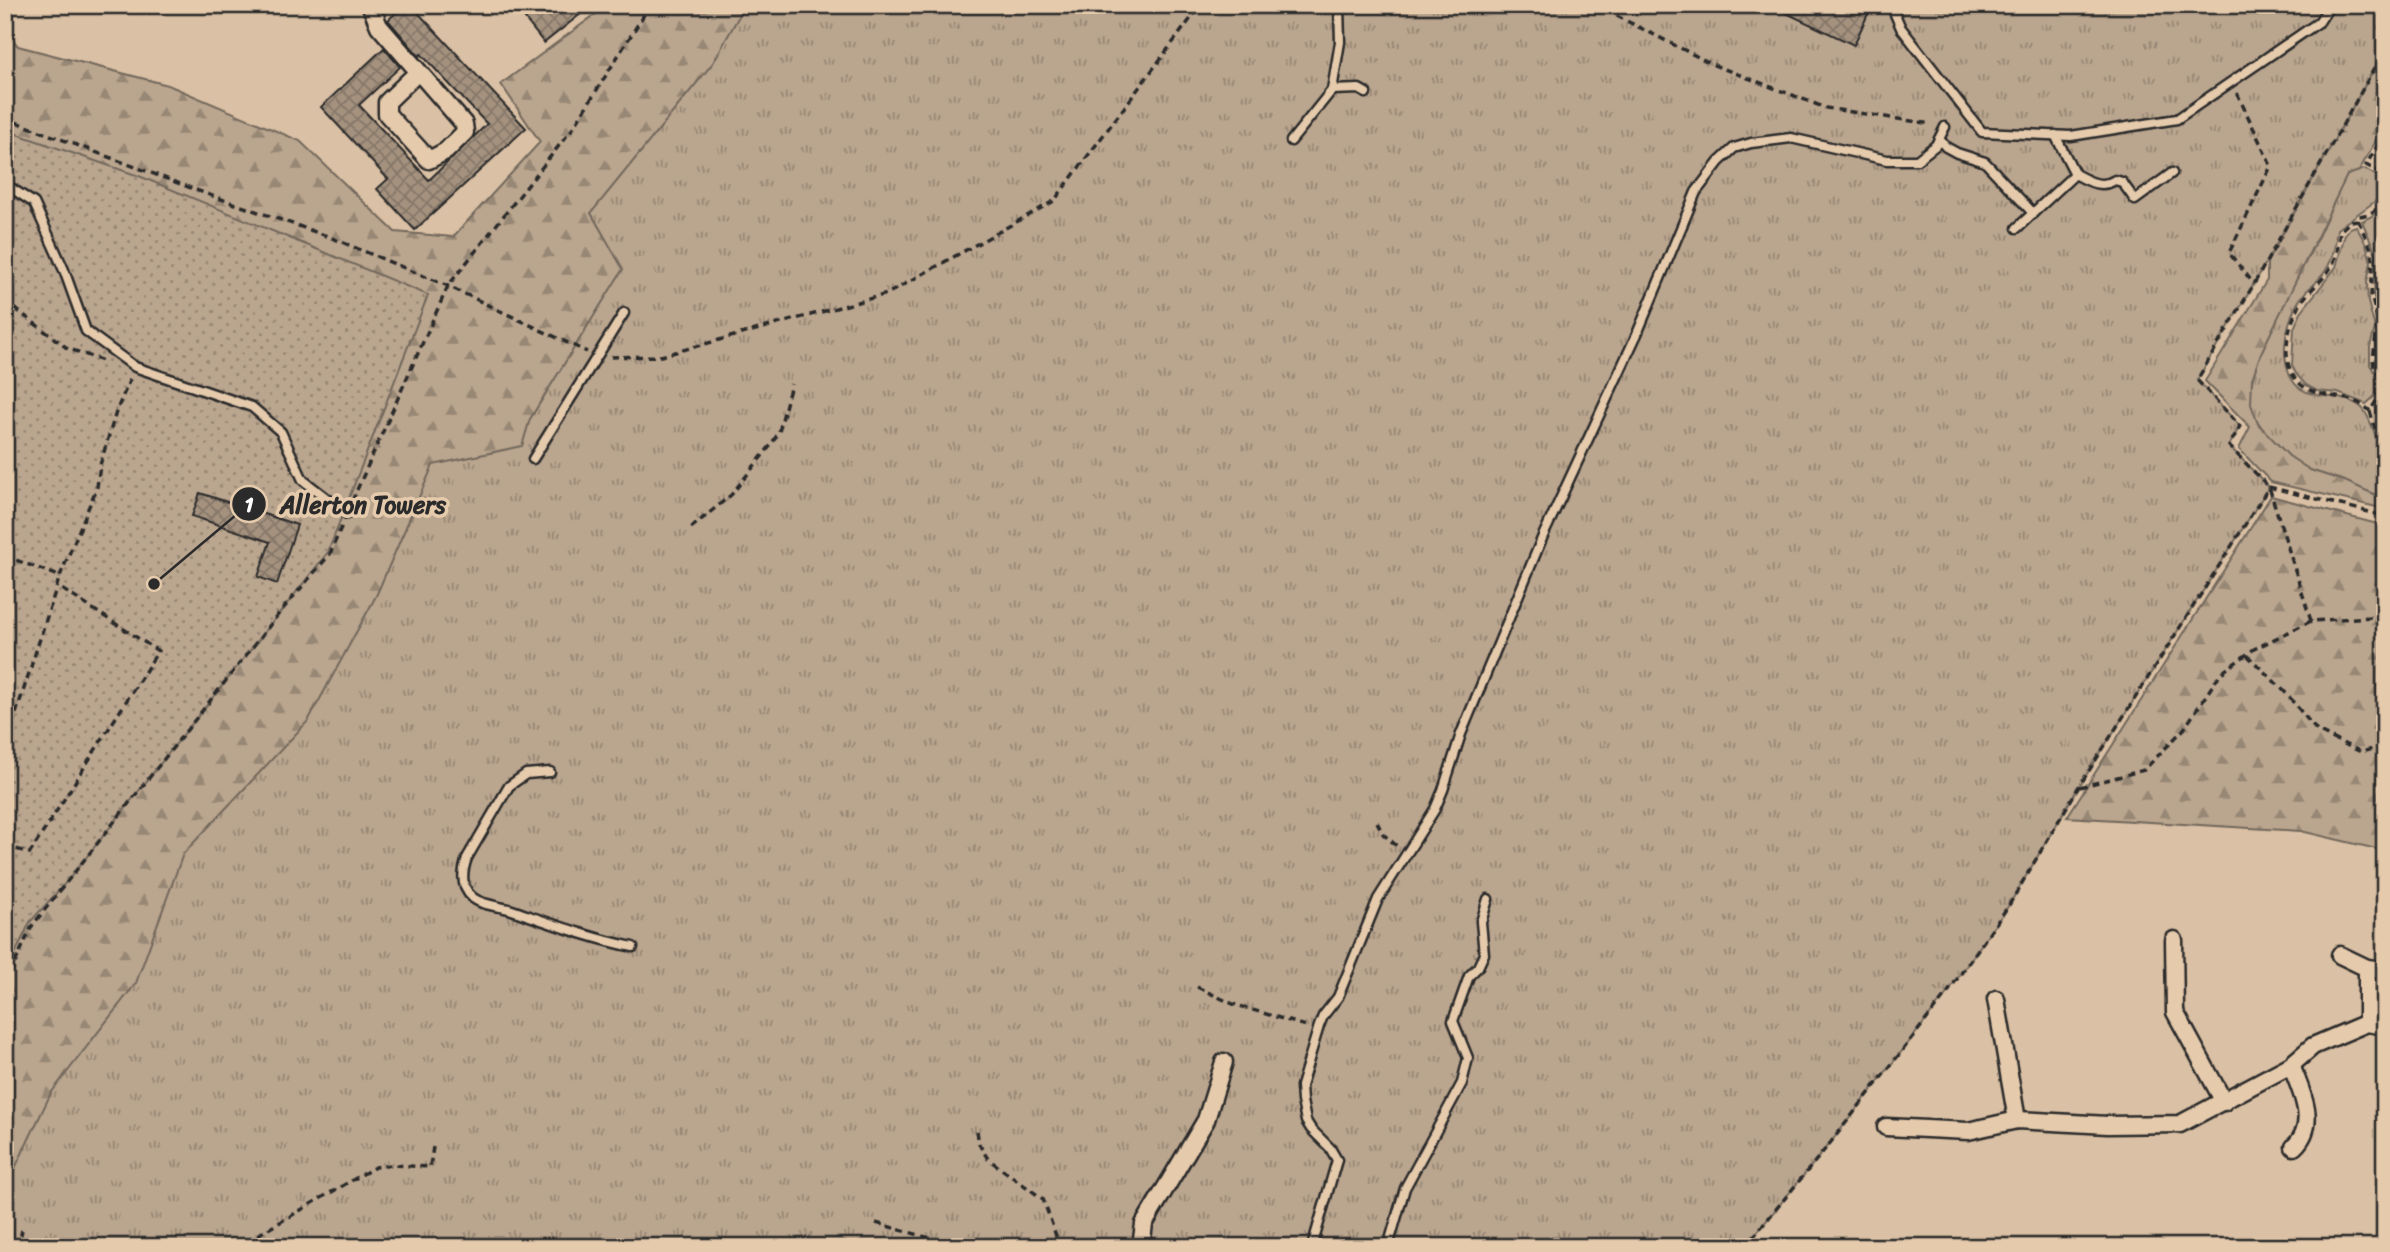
<svg xmlns="http://www.w3.org/2000/svg" width="2390" height="1252" viewBox="0 0 2390 1252" font-family="Sriracha,sans-serif">
  <style>
    .grass { fill: url(#grass-tufts); stroke: #72685c; stroke-width: 2 }
    .forest { fill: url(#forest-firs); stroke: #72685c; stroke-width: 2 }
    .park { fill: url(#park-dots); stroke: #72685c; stroke-width: 2 }
    .building { fill: url(#building-cross-hatch); stroke: #2b2b2b; stroke-width: 2 }
    .lines { fill: none; stroke-linecap: round; stroke-linejoin: round }
    .lane-casing { stroke: #2b2b2b; stroke-width: 13 }
    .street-casing { stroke: #2b2b2b; stroke-width: 21 }
    .path { stroke: #2b2b2b; stroke-width: 3.5; stroke-dasharray: 7 5; stroke-linecap: butt }
    .lane { stroke: #e5caac; stroke-width: 8 }
    .street { stroke: #e5caac; stroke-width: 16 }
    .leader { fill: none; stroke: #2b2b2b; stroke-width: 2.5 }
    .callout-dot { fill: #2b2b2b; stroke: #e5caac; stroke-width: 2.5 }
    .mark-label { font-size: 21px; text-anchor: middle; font-weight: bold; fill: #fff }
    .callout-label { font-size: 24px; text-anchor: middle; font-weight: bold; fill: #2b2b2b; stroke: #e5caac; stroke-width: 7; stroke-linejoin: round; paint-order: stroke }
  </style>
  <defs>
    <pattern id="grass-tufts" width="24" height="20" patternUnits="userSpaceOnUse" patternTransform="scale(1.75)"><rect width="24" height="20" fill="#baa58e"/><path d="M3 7l-1-3M5 7V3M7 7l1-3M15 17l-1-3M17 17v-4M19 17l1-3" fill="none" stroke="#978774"/></pattern>
    <pattern id="forest-firs" width="22" height="20" patternUnits="userSpaceOnUse" patternTransform="scale(1.75)"><rect width="22" height="20" fill="#baa58e"/><path d="M5 1l3.5 6h-7zM16 11l3.5 6h-7z" fill="#978774"/></pattern>
    <pattern id="park-dots" width="8" height="8" patternUnits="userSpaceOnUse" patternTransform="scale(1.75)"><rect width="8" height="8" fill="#baa58e"/><path d="M2 2h.1M6 6h.1" fill="none" stroke="#978774" stroke-width="1.8" stroke-linecap="round"/></pattern>
    <pattern id="building-cross-hatch" width="8" height="8" patternUnits="userSpaceOnUse" patternTransform="scale(1.75)"><rect width="8" height="8" fill="#a4927f"/><path d="M0 0l8 8M0 8l8-8" fill="none" stroke="#867768"/></pattern>
  </defs>
  <rect width="100%" height="100%" fill="#dac0a4"/>
  <filter id="ink" filterUnits="userSpaceOnUse"><feTurbulence type="fractalNoise" baseFrequency=".0143" numOctaves="2"/><feDisplacementMap in="SourceGraphic" scale="14" xChannelSelector="R" yChannelSelector="G"/><feConvolveMatrix kernelMatrix="1 2 1 2 8 2 1 2 1" color-interpolation-filters="sRGB"/></filter>
  <g filter="url(#ink)">
    <g class="grass">
      <polygon points="650,5 2385,5 2385,49 2254,284 2197,380 2240,426 2229,446 2269,487 2078,788 2009,905 1948,992 1831,1142 1745,1247 5,1247 5,985"/>
      <path d="M2365 169 2385 181V194L2337 229C2336 242 2333 259 2326 270 2321 279 2311 286 2304 294 2291 310 2284 335 2285 355 2290 412 2335 386 2361 407 2370 414 2382 455 2385 467 2387 476 2385 489 2385 499 2371 496 2359 487 2346 482 2335 477 2322 475 2310 470 2289 460 2255 428 2251 405 2244 364 2298 281 2315 243 2326 220 2335 197 2347 175Z"/>
      <polygon points="2385,204 2385,376 2375,362 2381,323 2374,297 2376,254 2362,221 2372,216"/>
      <polygon points="2356,226 2366,244 2371,262 2367,282 2368,302 2375,328 2370,347 2370,365 2383,384 2383,389 2366,404 2338,393 2317,391 2306,385 2296,374 2292,365 2294,328 2301,312 2336,267 2345,234 2350,228"/>
    </g>
    <g class="forest">
      <polygon points="608,5 745,5 713,63 591,213 623,269 530,419 522,446 433,465 376,596 308,721 183,854 136,983 51,1093 5,1189 5,30 18,46 168,85 300,141 395,232 453,237 540,142 501,84"/>
      <polygon points="2385,49 2385,124 2359,171 2347,175 2261,353 2252,379 2251,404 2258,424 2289,456 2310,470 2347,482 2385,499 2385,509 2271,482 2239,449 2250,427 2205,381 2267,280 2267,262"/>
      <polygon points="2271,496 2385,526 2385,851 2301,831 2067,817"/>
    </g>
    <polygon class="park" points="5,130 139,176 428,295 328,552 69,879 30,922 5,975"/>
    <g class="building">
      <polygon points="404,5 411,5 526,128 415,230 377,189 388,179 321,107 384,48 400,67 359,105 429,180 487,124 421,54 419,56 388,20"/>
      <polygon points="514,5 592,5 544,43"/>
      <polygon points="1769,5 1872,5 1854,45"/>
      <polygon points="200,493 297,525 277,584 258,577 270,542 192,516"/>
    </g>
    <g class="lines">
      <defs>
        <g id="lane">
          <polyline points="1891,5 1901,28 1982,132 2071,136 2177,119 2319,22 2330,5"/>
          <polyline points="1332,90 1359,89 1366,93"/>
          <polyline points="1939,139 1946,147 1957,153 1985,162 2033,213"/>
          <polyline points="1291,141 1332,90 1340,42 1339,5"/>
          <path d="M2075 174C2088 181 2101 189 2115 180L2122 182 2135 200 2172 173"/>
          <polyline points="5,184 34,203 64,270 86,331 135,367 252,407 281,432 303,480 347,514"/>
          <polyline points="2017,228 2075,174 2055,135"/>
          <polyline points="533,459 624,313"/>
          <path d="M550 772 526 774 509 786 467 858C462 872 460 887 473 898 482 905 497 906 509 909 550 923 590 938 633 947"/>
          <polyline points="1312,1247 1337,1160 1330,1148 1311,1129 1306,1121 1302,1101 1301,1086 1319,1026 1323,1016 1338,997 1378,899 1435,809 1443,790 1461,734 1543,536 1637,334 1696,192 1719,162 1734,148 1751,143 1791,138 1887,160 1917,160 1936,145 1945,127"/>
          <polyline points="1388,1247 1405,1188 1462,1083 1468,1058 1453,1021 1469,976 1478,967 1484,954 1481,922 1488,899"/>
        </g>
        <g id="street">
          <polyline points="374,5 372,9 379,26 464,124 465,132 446,151 429,160 387,114 387,102 418,72"/>
          <polyline points="2174,940 2175,1012 2224,1102"/>
          <polyline points="2340,955 2367,968 2385,970"/>
          <polyline points="2367,968 2367,1023"/>
          <polyline points="1996,999 2017,1120"/>
          <path d="M2291 1065C2301 1092 2319 1123 2294 1147"/>
          <polyline points="1886,1127 1968,1131 2017,1120 2108,1125 2180,1124 2291,1065 2313,1046 2367,1023 2385,1026"/>
          <polyline points="1141,1247 1144,1224 1206,1120 1224,1062"/>
        </g>
      </defs>
      <use href="#lane" class="lane-casing"/>
      <use href="#street" class="street-casing"/>
      <g class="path">
        <polyline points="1595,5 1714,65 1826,108 1931,124"/>
        <polyline points="2237,93 2271,166 2229,253 2254,284"/>
        <polyline points="5,118 207,194 327,236 448,286 587,352"/>
        <polyline points="2385,133 2366,165 2385,175"/>
        <path d="M2385 200C2379 209 2370 215 2359 216L2358 220 2371 249 2373 259 2371 296 2378 321 2373 359 2374 368 2385 382"/>
        <path d="M2358 220 2351 221 2340 231C2338 243 2338 256 2331 267 2324 280 2311 288 2303 300 2289 320 2278 360 2297 381 2317 402 2350 391 2370 411"/>
        <polyline points="5,301 67,348 103,361"/>
        <polyline points="611,357 661,356 887,294 1054,201 1201,5"/>
        <polyline points="2385,393 2378,398 2370,411 2385,462"/>
        <polyline points="2269,487 2385,516"/>
        <polyline points="352,501 448,286 573,128 650,5"/>
        <polyline points="691,528 731,495 771,445 779,432 791,384"/>
        <polyline points="5,556 59,576"/>
        <polyline points="2311,621 2269,487 2229,446 2240,426 2197,380 2254,284 2385,49"/>
        <polyline points="2247,655 2284,691 2317,731 2361,752 2385,746"/>
        <polyline points="5,748 60,576 97,487 100,465 116,412 130,379"/>
        <polyline points="2080,787 2144,770 2184,729 2220,674 2254,649 2311,621 2385,616"/>
        <polyline points="1377,822 1383,834 1398,847"/>
        <polyline points="5,846 30,853 158,651 57,586"/>
        <polyline points="5,985 32,926 277,616 330,554 342,525"/>
        <polyline points="1197,987 1233,1004 1306,1026"/>
        <polyline points="977,1131 979,1144 988,1159 1043,1199 1060,1247"/>
        <polyline points="876,1223 962,1247"/>
        <polyline points="18,1247 22,1230"/>
        <polyline points="237,1247 375,1167 391,1165 430,1167 433,1147"/>
        <polyline points="1745,1247 1831,1142 1948,992 2009,905 2078,788 2269,487"/>
      </g>
      <use href="#lane" class="lane"/>
      <use href="#street" class="street"/>
    </g>
  </g>
  <path class="leader" d="M154 584L249 504"/>
  <g class="callout-dot">
    <circle cx="154" cy="584" r="7"/>
    <circle cx="249" cy="504" r="18"/>
  </g>
  <g class="mark-label">
    <text x="249" y="512">1</text>
  </g>
  <g class="callout-label">
    <text x="363" y="513">Allerton Towers</text>
  </g>
  <rect width="2390" height="1252" fill="none" stroke="#e5caac" stroke-width="28"/>
  <rect x="14" y="14" width="2362" height="1224" fill="none" stroke="#2b2b2b" stroke-width="2.5" filter="url(#ink)"/>
</svg>
